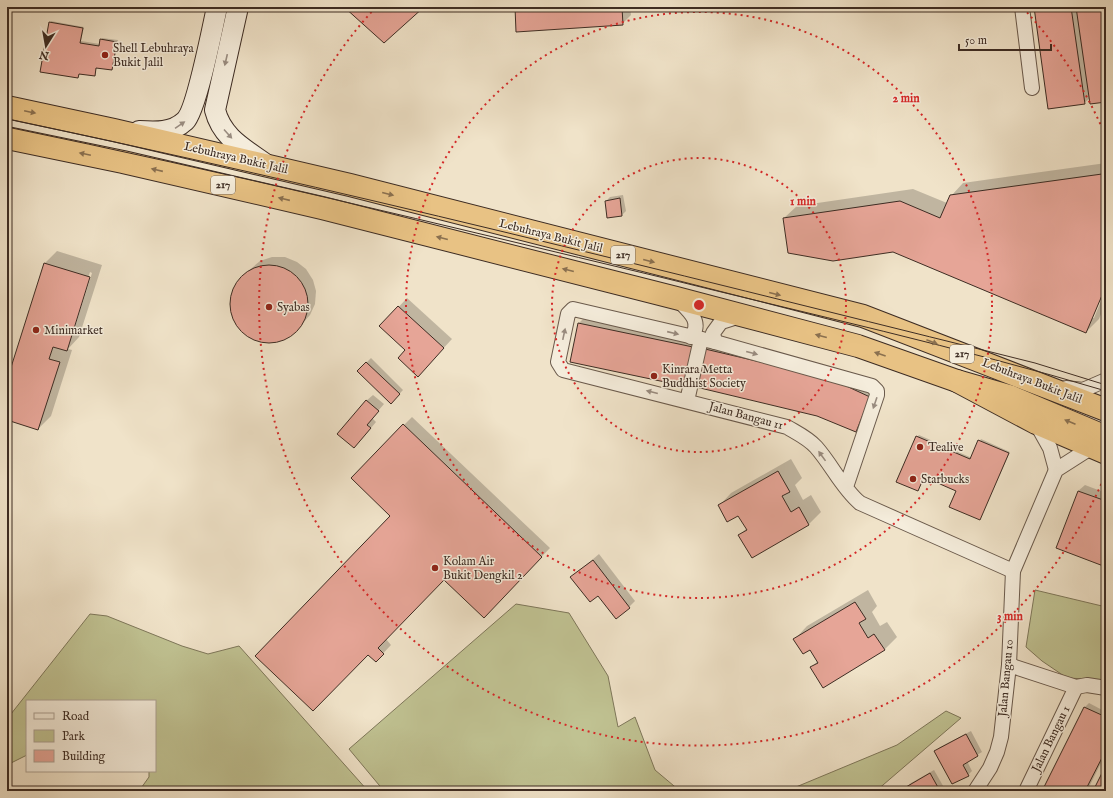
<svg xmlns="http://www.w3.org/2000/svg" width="1113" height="798" viewBox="0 0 1113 798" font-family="'IM FELL English',serif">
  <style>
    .green { fill: #c0c292; stroke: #7e775a }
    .shadow { fill: #0003; fill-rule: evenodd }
    .building { fill: #e6a597; stroke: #3d2c23 }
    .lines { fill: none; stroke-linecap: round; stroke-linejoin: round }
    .minor-casing { stroke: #6a5a4c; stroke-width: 16 }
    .secondary-casing { stroke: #3d2c23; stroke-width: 22 }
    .trunk-casing { stroke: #3d2c23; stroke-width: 24 }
    .motorway-casing { stroke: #3d2c23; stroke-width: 24 }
    .minor { stroke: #f5eddc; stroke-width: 14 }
    .secondary { stroke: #f5eddc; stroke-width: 20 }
    .trunk { stroke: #e8c284; stroke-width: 22 }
    .motorway { stroke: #e8c284; stroke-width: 22 }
    .tram { stroke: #3d2c23; stroke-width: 1 }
    .oneway { fill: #998c80 }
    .oneway2 { fill: #8a704f }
    .ring { fill: none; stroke: #d62828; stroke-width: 2; stroke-dasharray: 2 4 }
    .poi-dot { fill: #8f2418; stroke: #f5eddc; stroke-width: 1.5 }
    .labels { text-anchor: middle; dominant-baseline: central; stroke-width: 3; stroke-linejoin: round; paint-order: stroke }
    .shield { fill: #f5eddc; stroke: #74665a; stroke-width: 1 }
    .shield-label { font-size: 11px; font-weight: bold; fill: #3d2c23 }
    .poi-label { font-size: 12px; fill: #3d2c23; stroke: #f5eddc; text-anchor: start }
    .street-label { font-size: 12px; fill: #3d2c23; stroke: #f5eddc }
    .centre { fill: #d62828; stroke: #f5eddc; stroke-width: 2 }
    .ring-label { font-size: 12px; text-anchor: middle; font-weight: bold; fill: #d62828; stroke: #f5eddc; stroke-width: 3; stroke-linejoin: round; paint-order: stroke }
  </style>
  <rect width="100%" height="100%" fill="#f0e3c9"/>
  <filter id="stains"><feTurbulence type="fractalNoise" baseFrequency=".005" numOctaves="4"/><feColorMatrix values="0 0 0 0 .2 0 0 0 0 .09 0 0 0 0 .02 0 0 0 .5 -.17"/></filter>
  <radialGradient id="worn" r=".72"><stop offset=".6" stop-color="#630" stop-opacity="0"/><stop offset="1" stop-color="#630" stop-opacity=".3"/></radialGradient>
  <g class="green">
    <polygon points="1035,590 1102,606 1106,596 1106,680 1067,678 1042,661 1026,647"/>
    <polygon points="516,604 569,613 608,676 618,727 635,717 655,770 680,791 384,791 349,749"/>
    <polygon points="90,614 107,616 182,646 208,654 239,646 368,791 139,791 149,777 149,771 155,771 155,701 27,701 27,755 7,765 7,719"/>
    <polygon points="946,711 961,718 876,791 763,791 796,787 897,745"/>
  </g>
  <g class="shadow">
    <polygon points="516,7 630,7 631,15 622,24"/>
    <polygon points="1035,7 1106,7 1106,101 1090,98 1084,103"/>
    <polygon points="51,21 84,27 81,41 100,44 102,38 118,40 113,67 112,69 97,67 94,75 80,73 78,77 50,23"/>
    <polygon points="1106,163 1106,284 1092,318 1094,318 1106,289 1106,302 1099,319 1086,332 893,251 784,218 797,206 913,189 947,203 951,196 963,183"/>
    <polygon points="623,195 626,211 622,215 608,217 606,201 610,197"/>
    <path d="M57 251 102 265 79 337 68 349 72 350 51 416 38 429 7 419V384L45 263ZM90 272 92 273 72 336H70Z"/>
    <polygon points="272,257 285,257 297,262 306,269 313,280 316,291 315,304 310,315 302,324 293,333 283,339 271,342 259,341 247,335 237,326 232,314 230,301 233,289 240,278 260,261"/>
    <polygon points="407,298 452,339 426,367 381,326"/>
    <polygon points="585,317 698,341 684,385 579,323"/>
    <polygon points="712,344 876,391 862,425 856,431 705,350"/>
    <polygon points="371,358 403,390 391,403 358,371"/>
    <polygon points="373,395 384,404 372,418 376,422 360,441 366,401"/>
    <polygon points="412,417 550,548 484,616 444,578 386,639 391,645 376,661 391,516 404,425"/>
    <polygon points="919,435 972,458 981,439 1010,452 980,519 958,490 925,476 918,490 917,437"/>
    <polygon points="791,459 802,478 795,485 803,500 811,495 821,512 809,524 752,557 739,535 747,528 739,514 719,506 731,493"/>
    <polygon points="1085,485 1106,493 1106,566 1078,491"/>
    <polygon points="599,554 635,601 629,607 598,594 572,577"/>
    <polygon points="868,590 877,606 872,612 880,626 887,622 897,637 884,650 811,667 818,661 810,649 795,639 807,626"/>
    <polygon points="1089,703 1106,712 1106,753 1087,791 1043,791 1085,707"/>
    <polygon points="971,731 982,752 967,761 972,771 968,775 936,751 940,747"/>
    <polygon points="934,770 946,791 909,791 907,787 911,783"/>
  </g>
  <g class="building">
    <polygon points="344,7 424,7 384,43"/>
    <polygon points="515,7 622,7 623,25 516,32"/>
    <polygon points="1034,7 1071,7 1085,104 1048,109"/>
    <polygon points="1076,7 1106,7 1106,102 1090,104"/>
    <polygon points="49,22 83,28 80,43 99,46 100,39 117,42 112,70 96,68 95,76 79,74 78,78 40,72"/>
    <polygon points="1102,174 1106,202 1106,286 1086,333 893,252 833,261 788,253 783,218 900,201 940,218 950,195"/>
    <polygon points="620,198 622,216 607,218 605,201"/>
    <polygon points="44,263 90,277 67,351 53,347 49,359 60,362 38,430 7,420 7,380"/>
    <circle cx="269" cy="304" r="39"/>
    <polygon points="398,306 444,348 418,377 398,358 405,350 379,326"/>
    <polygon points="578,323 693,347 684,386 570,362"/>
    <polygon points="705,349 829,378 870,397 856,432 817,416 696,387"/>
    <polygon points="366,362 400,394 391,404 357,371"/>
    <polygon points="366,400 379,411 367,425 371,428 354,448 337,434"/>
    <polygon points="403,424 542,557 484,618 444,580 378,648 384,654 376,662 368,655 313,711 255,656 390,516 351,478"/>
    <polygon points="916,436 970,459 978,440 1009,453 980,520 949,507 956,491 924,477 918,491 896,482"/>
    <polygon points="778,471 790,492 782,496 791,512 799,507 809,525 752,558 738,535 747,530 738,516 727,522 718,505"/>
    <polygon points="1078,491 1106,501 1106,567 1056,548"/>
    <polygon points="593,560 630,608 616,619 598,596 590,602 570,577"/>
    <polygon points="855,602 866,619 859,623 868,638 874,634 885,650 823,688 810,667 818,663 810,650 803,654 793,639"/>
    <polygon points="1084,707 1106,717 1106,750 1085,791 1042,791"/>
    <polygon points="966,734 978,756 963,765 969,776 952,784 934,751"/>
    <polygon points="1106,765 1106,791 1093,791"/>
    <polygon points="930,773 940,791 908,791 906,787"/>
  </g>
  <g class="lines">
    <defs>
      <g id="minor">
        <polyline points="1022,7 1032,88"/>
        <path d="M678 300C689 311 703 322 691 337"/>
        <polyline points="715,342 713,333 721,322 740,316"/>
        <polyline points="1066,388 1083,390 1106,380"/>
        <polyline points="687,401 701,339"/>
        <polyline points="1036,423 1050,448 1056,470"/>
        <path d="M846 487 877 395V391L872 386 715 342 573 309 568 314 558 362 563 370 787 427C797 433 808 438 816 447 832 465 842 488 860 503L1013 571"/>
        <polyline points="1009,665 1076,687 1087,685 1106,688"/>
        <polyline points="975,791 990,768 997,752 1001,737 1009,665 1013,571 1056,470 1092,447"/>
        <polyline points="1026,791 1076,687"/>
      </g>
      <g id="secondary">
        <path d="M238 7 215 110C222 138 245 149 267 165"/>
        <path d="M139 131C156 132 172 133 185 121 196 111 213 26 217 7"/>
      </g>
      <g id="trunk">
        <polyline points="7,107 114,130 350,185 863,316 1106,410"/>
        <polyline points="7,138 123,162 322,208 676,298 858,346 957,381 1036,423 1106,453"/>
      </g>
      <polyline id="motorway" points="957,381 1009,396 1106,437"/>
    </defs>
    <use href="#minor" class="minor-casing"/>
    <use href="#secondary" class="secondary-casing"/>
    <use href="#trunk" class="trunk-casing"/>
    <use href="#motorway" class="motorway-casing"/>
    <use href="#minor" class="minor"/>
    <use href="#secondary" class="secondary"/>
    <use href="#trunk" class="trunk"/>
    <use href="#motorway" class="motorway"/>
    <g class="tram">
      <path d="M7 119C337 188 664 271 991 352L1035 363 1106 385"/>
      <path d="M7 127C226 172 443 225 660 277 809 314 959 347 1106 391"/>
    </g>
  </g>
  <defs><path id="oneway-solid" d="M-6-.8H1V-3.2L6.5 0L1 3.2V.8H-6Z"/></defs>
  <g class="oneway">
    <use href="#oneway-solid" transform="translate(226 60) rotate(103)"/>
    <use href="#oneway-solid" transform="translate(180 125) rotate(-34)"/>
    <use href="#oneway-solid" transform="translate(228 134) rotate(48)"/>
    <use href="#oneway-solid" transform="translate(673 333) rotate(13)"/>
    <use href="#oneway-solid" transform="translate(564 334) rotate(-78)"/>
    <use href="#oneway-solid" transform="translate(752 353) rotate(15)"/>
    <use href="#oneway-solid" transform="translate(652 392) rotate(-166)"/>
    <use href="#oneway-solid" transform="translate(875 403) rotate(109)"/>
    <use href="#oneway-solid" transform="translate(822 456) rotate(-126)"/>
  </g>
  <g class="oneway2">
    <use href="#oneway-solid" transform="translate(30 112) rotate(12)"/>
    <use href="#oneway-solid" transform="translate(85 154) rotate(-168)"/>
    <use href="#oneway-solid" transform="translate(157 170) rotate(-167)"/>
    <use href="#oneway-solid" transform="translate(388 194) rotate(14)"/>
    <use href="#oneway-solid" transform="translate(284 199) rotate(-167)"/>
    <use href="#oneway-solid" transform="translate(442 238) rotate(-166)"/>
    <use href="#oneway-solid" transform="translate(649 261) rotate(14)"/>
    <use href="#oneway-solid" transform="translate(568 270) rotate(-166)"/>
    <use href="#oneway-solid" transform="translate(775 294) rotate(14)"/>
    <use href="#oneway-solid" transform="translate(821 336) rotate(-165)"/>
    <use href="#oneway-solid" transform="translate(932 342) rotate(21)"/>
    <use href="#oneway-solid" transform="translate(880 354) rotate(-161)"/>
    <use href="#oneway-solid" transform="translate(1070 422) rotate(-157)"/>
  </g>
  <g class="ring">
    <circle cx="699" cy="305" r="147"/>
    <circle cx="699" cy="305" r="293"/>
    <path d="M1106 473A440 440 0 1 1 375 8M1023 8A440 440 0 0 1 1106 137"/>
  </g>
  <g class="poi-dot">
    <circle cx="105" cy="55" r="4"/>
    <circle cx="269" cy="307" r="4"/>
    <circle cx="36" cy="330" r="4"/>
    <circle cx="654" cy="376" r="4"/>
    <circle cx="920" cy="447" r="4"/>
    <circle cx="913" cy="479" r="4"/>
    <circle cx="435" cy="568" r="4"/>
  </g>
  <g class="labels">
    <g class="shield">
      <rect x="211" y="176" width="24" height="18" rx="3"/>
      <rect x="611" y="246" width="24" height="18" rx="3"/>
      <rect x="950" y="345" width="24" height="18" rx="3"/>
    </g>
    <g class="shield-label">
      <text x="223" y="185">217</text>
      <text x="623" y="255">217</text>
      <text x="962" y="354">217</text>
    </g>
    <g class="poi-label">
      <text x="113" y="48">Shell Lebuhraya<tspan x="113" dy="14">Bukit Jalil</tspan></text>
      <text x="277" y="307">Syabas</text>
      <text x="44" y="330">Minimarket</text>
      <text x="662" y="369">Kinrara Metta<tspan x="662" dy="14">Buddhist Society</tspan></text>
      <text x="928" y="447">Tealive</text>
      <text x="921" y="479">Starbucks</text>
      <text x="443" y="561">Kolam Air<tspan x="443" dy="14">Bukit Dengkil 2</tspan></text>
    </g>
    <g class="street-label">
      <text transform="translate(236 158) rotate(13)">Lebuhraya Bukit Jalil</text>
      <text transform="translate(551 236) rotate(14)">Lebuhraya Bukit Jalil</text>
      <text transform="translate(1032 381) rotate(21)">Lebuhraya Bukit Jalil</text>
      <text transform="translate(746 416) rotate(15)">Jalan Bangau 11</text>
      <text transform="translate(1006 678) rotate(-85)">Jalan Bangau 10</text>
      <text transform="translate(1051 739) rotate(-64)">Jalan Bangau 1</text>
    </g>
  </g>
  <circle cx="699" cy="305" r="6" class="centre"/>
  <g class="ring-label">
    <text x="906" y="102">2 min</text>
    <text x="803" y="205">1 min</text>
    <text x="1010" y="620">3 min</text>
  </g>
  <rect width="1113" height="798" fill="none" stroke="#f0e3c9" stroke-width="24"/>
  <rect x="8" y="8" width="1097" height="782" fill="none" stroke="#3d2c23" stroke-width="2"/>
  <rect x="12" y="12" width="1089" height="774" fill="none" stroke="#3d2c23"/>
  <rect x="26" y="700" width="130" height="72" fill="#f5eddc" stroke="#aba092"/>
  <rect x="34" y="713" width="20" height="6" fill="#f5eddc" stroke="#aba092"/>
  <text x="62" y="720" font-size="12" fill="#3d2c23">Road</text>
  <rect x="34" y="730" width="20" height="12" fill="#c0c292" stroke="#aba092"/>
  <text x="62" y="740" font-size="12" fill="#3d2c23">Park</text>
  <rect x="34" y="750" width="20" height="12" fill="#e6a597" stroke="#aba092"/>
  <text x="62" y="760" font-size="12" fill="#3d2c23">Building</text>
  <g transform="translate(46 46) rotate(191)" stroke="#f5eddc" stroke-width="3" paint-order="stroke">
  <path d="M0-3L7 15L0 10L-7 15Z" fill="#3d2c23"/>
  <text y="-6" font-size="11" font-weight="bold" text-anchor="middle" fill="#3d2c23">N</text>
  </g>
  <path d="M959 44v6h92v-6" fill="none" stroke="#3d2c23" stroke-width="2"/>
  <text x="965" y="44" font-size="12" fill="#3d2c23" stroke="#f5eddc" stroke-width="3" paint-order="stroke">50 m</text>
  <rect width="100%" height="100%" filter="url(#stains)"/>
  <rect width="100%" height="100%" fill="url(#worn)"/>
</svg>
